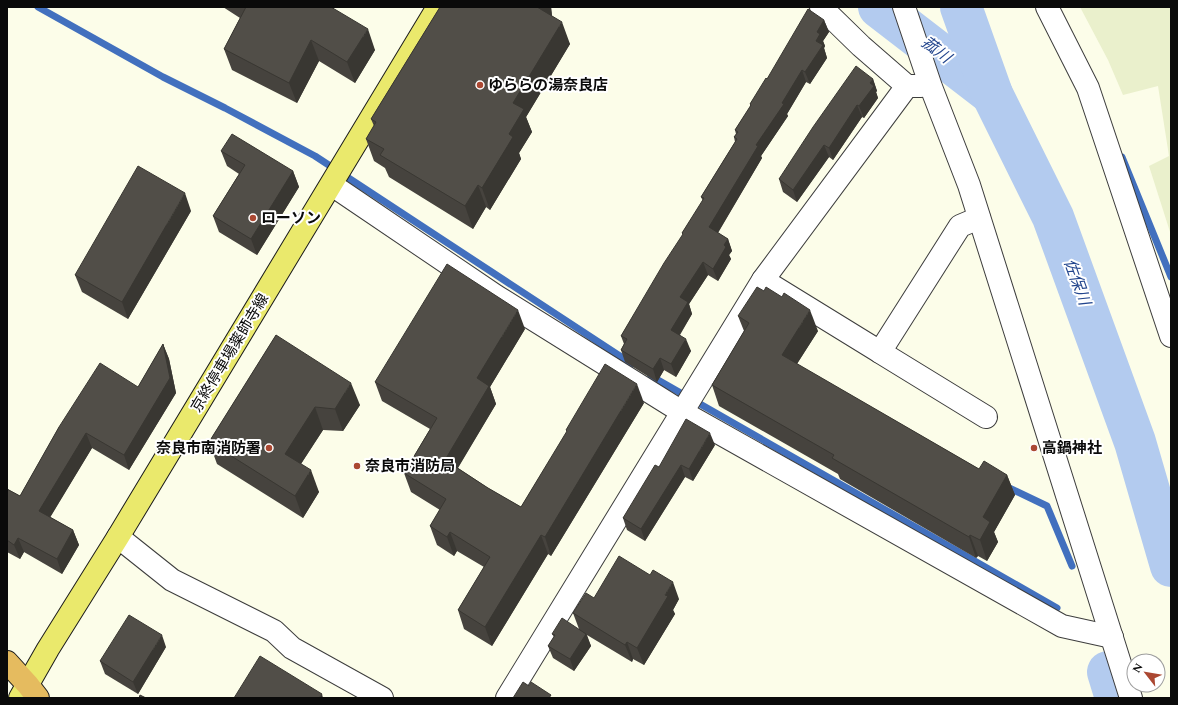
<svg xmlns="http://www.w3.org/2000/svg" width="1178" height="705" viewBox="0 0 1178 705" font-family="Spectral,'Noto Sans JP',serif">
  <style>
    .farmland { fill: #eaf0cc }
    .lines { fill: none; stroke-linecap: round; stroke-linejoin: round }
    .stream { stroke: #4270be; stroke-width: 7 }
    .river { stroke: #b3cbef; stroke-width: 42 }
    .minor-casing { stroke: #3d3d3d; stroke-width: 24 }
    .major-casing { stroke: #1b1b1b; stroke-width: 24 }
    .highway-casing { stroke: #1b1b1b; stroke-width: 24 }
    .minor { stroke: #fff; stroke-width: 22 }
    .major { stroke: #eae96c; stroke-width: 22 }
    .highway { stroke: #e5bb5f; stroke-width: 22 }
    .wall { fill: #46433e }
    .shaded-wall { fill: #393732 }
    .building { fill: #514e48; stroke: #393732 }
    .poi-dot { fill: #ab4832; stroke: #fff; stroke-width: 1.5 }
    .labels { text-anchor: middle; dominant-baseline: central; stroke-width: 4; stroke-linejoin: round; paint-order: stroke }
    .poi-label { font-size: 15px; font-weight: bold; fill: #0a0a0a; stroke: #fff; text-anchor: start }
    .street-label { font-size: 15px; fill: #0a0a0a; stroke: #fff }
    .water-label { font-size: 16px; font-style: italic; fill: #22458d; stroke: #fff }
  </style>
  <rect width="100%" height="100%" fill="#fcfde9"/>
  <polygon class="farmland" points="1080,7 1171,7 1171,235 1149,166 1169,156 1158,86 1123,95 1108,60"/>
  <g class="lines">
    <g class="stream">
      <polyline points="38,7 163,77 225,108 315,156 632,364"/>
      <polyline points="1122,157 1171,277"/>
      <polyline points="651,376 1057,608"/>
      <polyline points="1005,486 1047,506 1072,566"/>
    </g>
    <g class="river">
      <polyline points="879,7 992,94"/>
      <polyline points="961,7 992,94 1053,217 1135,442 1171,566"/>
      <polyline points="1108,672 1116,698"/>
    </g>
    <defs>
      <g id="minor">
        <polyline points="821,7 861,46 907,86 921,86"/>
        <polyline points="904,7 931,87 969,185 1131,698"/>
        <polyline points="1047,7 1088,88 1171,336"/>
        <polyline points="332,185 496,296 682,412 1062,626 1112,637"/>
        <polyline points="763,280 880,352 960,226 979,218"/>
        <polyline points="880,352 986,417"/>
        <polyline points="118,537 172,580 274,631 292,648 382,698"/>
        <polyline points="507,698 763,280 907,86"/>
      </g>
      <polyline id="major" points="20,698 48,649 118,537 438,7"/>
      <polyline id="highway" points="7,662 28,685 38,698"/>
    </defs>
    <use href="#minor" class="minor-casing"/>
    <use href="#major" class="major-casing"/>
    <use href="#highway" class="highway-casing"/>
    <use href="#minor" class="minor"/>
    <use href="#major" class="major"/>
    <use href="#highway" class="highway"/>
  </g>
  <g class="wall">
    <polygon points="223,7 331,7 375,50 355,83 319,61 297,103 232,70 224,49 240,18"/>
    <polygon points="440,7 551,7 552,16 570,44 526,117 532,132 519,153 521,159 490,210 486,207 473,229 389,177 385,168 374,161 366,139 374,126 371,119"/>
    <polygon points="824,20 829,32 823,41 825,46 824,48 827,58 810,84 806,82 787,114 788,116 761,156 762,158 718,233 728,239 732,251 729,255 731,259 718,281 708,275 689,304 692,314 680,335 691,351 676,377 664,370 657,382 625,362 621,350 624,344 621,336 683,235 682,233 703,201 701,197 735,142 734,137 736,134 735,130 750,107 750,104 767,79"/>
    <polygon points="873,79 877,91 876,92 878,98 864,118 862,117 833,160 829,157 797,202 783,192 779,179"/>
    <polygon points="221,151 293,171 299,187 257,255 219,232 213,216 239,174 227,166"/>
    <polygon points="191,211 128,319 82,292 75,275"/>
    <polygon points="738,316 818,331 797,364 979,469 1007,475 1015,495 994,532 998,542 987,561 978,556 976,558 840,479 838,474 719,406 712,385 744,331"/>
    <polygon points="525,329 490,387 496,404 458,468 488,488 521,507 567,432 566,430 644,403 551,556 548,554 492,646 464,629 458,610 484,567 457,551 454,556 437,545 430,526 440,510 411,492 404,473 430,429 382,401 375,382"/>
    <polygon points="276,335 360,405 343,431 323,430 301,464 319,492 303,518 217,464 209,442"/>
    <polygon points="163,344 169,359 176,393 129,470 92,448 50,517 73,530 79,545 62,574 24,552 20,559 7,552 7,489 20,496 59,427 138,387"/>
    <polygon points="715,445 693,481 685,477 645,541 627,530 623,518 659,467"/>
    <polygon points="679,599 673,610 675,614 644,665 633,659 632,662 587,635 591,646 574,671 553,658 548,646 554,637 552,634 579,629 573,613"/>
    <polygon points="166,647 138,694 105,674 100,661"/>
  </g>
  <g class="shaded-wall">
    <polygon points="536,7 551,7 552,16"/>
    <polygon points="824,20 829,32 823,41 825,46 824,48 827,58 810,84 805,72 816,41 817,32"/>
    <polygon points="562,22 570,44 526,117 532,132 519,153 521,159 490,210 482,188 509,134 513,103"/>
    <polygon points="368,29 375,50 355,83 347,62"/>
    <polygon points="311,40 319,61 297,103 289,83"/>
    <polygon points="802,70 806,82 787,114 788,116 761,156 762,158 714,239 709,227 756,145"/>
    <polygon points="873,79 877,91 876,92 878,98 864,118 859,106 870,83"/>
    <polygon points="857,105 862,117 833,160 829,148"/>
    <polygon points="824,145 829,157 797,202 793,190"/>
    <polygon points="293,171 299,187 257,255 251,239"/>
    <polygon points="478,185 486,207 473,229 465,206"/>
    <polygon points="185,193 191,211 128,319 122,302"/>
    <polygon points="728,239 732,251 729,255 731,259 718,281 713,269 724,245"/>
    <polygon points="703,262 708,275 689,304 692,314 675,342 671,330 680,297"/>
    <polygon points="518,310 525,329 490,387 496,404 451,479 445,460 477,378"/>
    <polygon points="810,310 818,331 789,376 782,355"/>
    <polygon points="686,339 691,351 676,377 671,364"/>
    <polygon points="163,344 169,359 176,393 129,470 124,455"/>
    <polygon points="660,358 664,370 657,382 653,369"/>
    <polygon points="351,383 360,405 343,431 335,409"/>
    <polygon points="637,384 644,403 551,556 545,537"/>
    <polygon points="315,407 323,430 293,476 285,454"/>
    <polygon points="86,433 92,448 45,526 39,511"/>
    <polygon points="710,433 715,445 693,481 689,469"/>
    <polygon points="681,465 685,477 645,541 641,529"/>
    <polygon points="311,470 319,492 303,518 295,496"/>
    <polygon points="1007,475 1015,495 994,532 998,542 987,561 980,540 983,517"/>
    <polygon points="73,530 79,545 62,574 57,559"/>
    <polygon points="450,532 457,551 454,556 447,537"/>
    <polygon points="541,535 548,554 492,646 485,627"/>
    <polygon points="970,535 978,556 976,558 969,537"/>
    <polygon points="18,538 24,552 20,559 14,545"/>
    <polygon points="673,582 679,599 673,610 675,614 644,665 637,648 665,595"/>
    <polygon points="586,634 591,646 574,671 570,659"/>
    <polygon points="162,635 166,647 138,694 133,682"/>
    <polygon points="627,642 633,659 632,662 625,645"/>
    <polygon points="322,694 323,698 319,698"/>
  </g>
  <g class="building">
    <polygon points="246,7 331,7 368,29 347,62 311,40 289,83 224,49"/>
    <polygon points="440,7 537,7 562,22 513,103 524,109 509,134 513,137 482,188 478,185 465,206 380,155 384,149 366,139 376,122 371,119"/>
    <polygon points="808,9 824,20 817,32 820,34 816,41 823,45 805,72 802,70 782,103 784,104 756,145 758,146 709,227 728,239 724,245 726,247 713,269 703,262 680,297 688,302 671,330 686,339 671,364 660,358 653,369 621,350 627,339 621,336 664,263 683,234 682,233 704,198 701,197 737,139 734,137 738,132 735,130 751,105 750,104 766,78 767,79"/>
    <polygon points="856,66 873,79 870,83 874,86 859,106 857,105 829,148 824,145 793,190 779,179 813,127"/>
    <polygon points="232,134 293,171 251,239 213,216 245,165 221,151"/>
    <polygon points="138,166 185,193 122,302 75,275"/>
    <polygon points="447,264 518,310 477,378 489,386 445,460 488,488 521,507 567,431 566,430 605,364 637,384 545,537 541,535 485,627 458,610 490,557 450,532 447,537 430,526 446,499 404,473 437,418 375,382"/>
    <polygon points="757,287 764,291 766,287 782,297 784,293 810,310 782,355 979,469 984,461 1007,475 983,517 990,522 980,540 970,535 969,537 832,458 834,455 712,385 749,323 738,316"/>
    <polygon points="276,335 351,383 335,409 315,407 285,454 311,470 295,496 209,442"/>
    <polygon points="163,344 170,378 124,455 86,433 39,511 73,530 57,559 18,538 14,545 7,540 7,489 20,496 59,427 100,363 138,387"/>
    <polygon points="686,419 710,433 689,469 681,465 641,529 623,518 655,465 659,467"/>
    <polygon points="619,556 650,575 653,570 673,582 665,595 668,596 637,648 627,642 625,645 573,613 586,593 594,598"/>
    <polygon points="129,615 162,635 133,682 100,661"/>
    <polygon points="562,618 586,634 570,659 548,646 555,635 552,634"/>
    <polygon points="260,656 322,694 319,698 234,698"/>
    <polygon points="523,682 529,686 531,682 551,695 549,698 513,698"/>
    <polygon points="140,695 146,698 139,698"/>
  </g>
  <g class="poi-dot">
    <circle cx="480" cy="85" r="4"/>
    <circle cx="253" cy="218" r="4"/>
    <circle cx="269" cy="448" r="4"/>
    <circle cx="1034" cy="448" r="4"/>
    <circle cx="357" cy="466" r="4"/>
  </g>
  <g class="labels">
    <g class="poi-label">
      <text x="488" y="85">ゆららの湯奈良店</text>
      <text x="261" y="218">ローソン</text>
      <text x="261" y="448" text-anchor="end">奈良市南消防署</text>
      <text x="1042" y="448">高鍋神社</text>
      <text x="365" y="466">奈良市消防局</text>
    </g>
    <g class="street-label">
      <text transform="translate(230 353) rotate(-59)">京終停車場薬師寺線</text>
    </g>
    <g class="water-label">
      <text transform="translate(936 50) rotate(37)">菰川</text>
      <text transform="translate(1077 282) rotate(70)">佐保川</text>
    </g>
  </g>
  <rect width="1178" height="705" fill="none" stroke="#0a0a0a" stroke-width="16"/>
  <g transform="translate(1146 673) rotate(301)"><circle r="19" fill="#ffffff" stroke="#9d9d9d"/>
  <path d="M0-3L7 15L0 10L-7 15Z" fill="#ab4832"/>
  <text y="-6" font-size="11" font-weight="bold" text-anchor="middle" fill="#0a0a0a">N</text>
  </g>
</svg>
